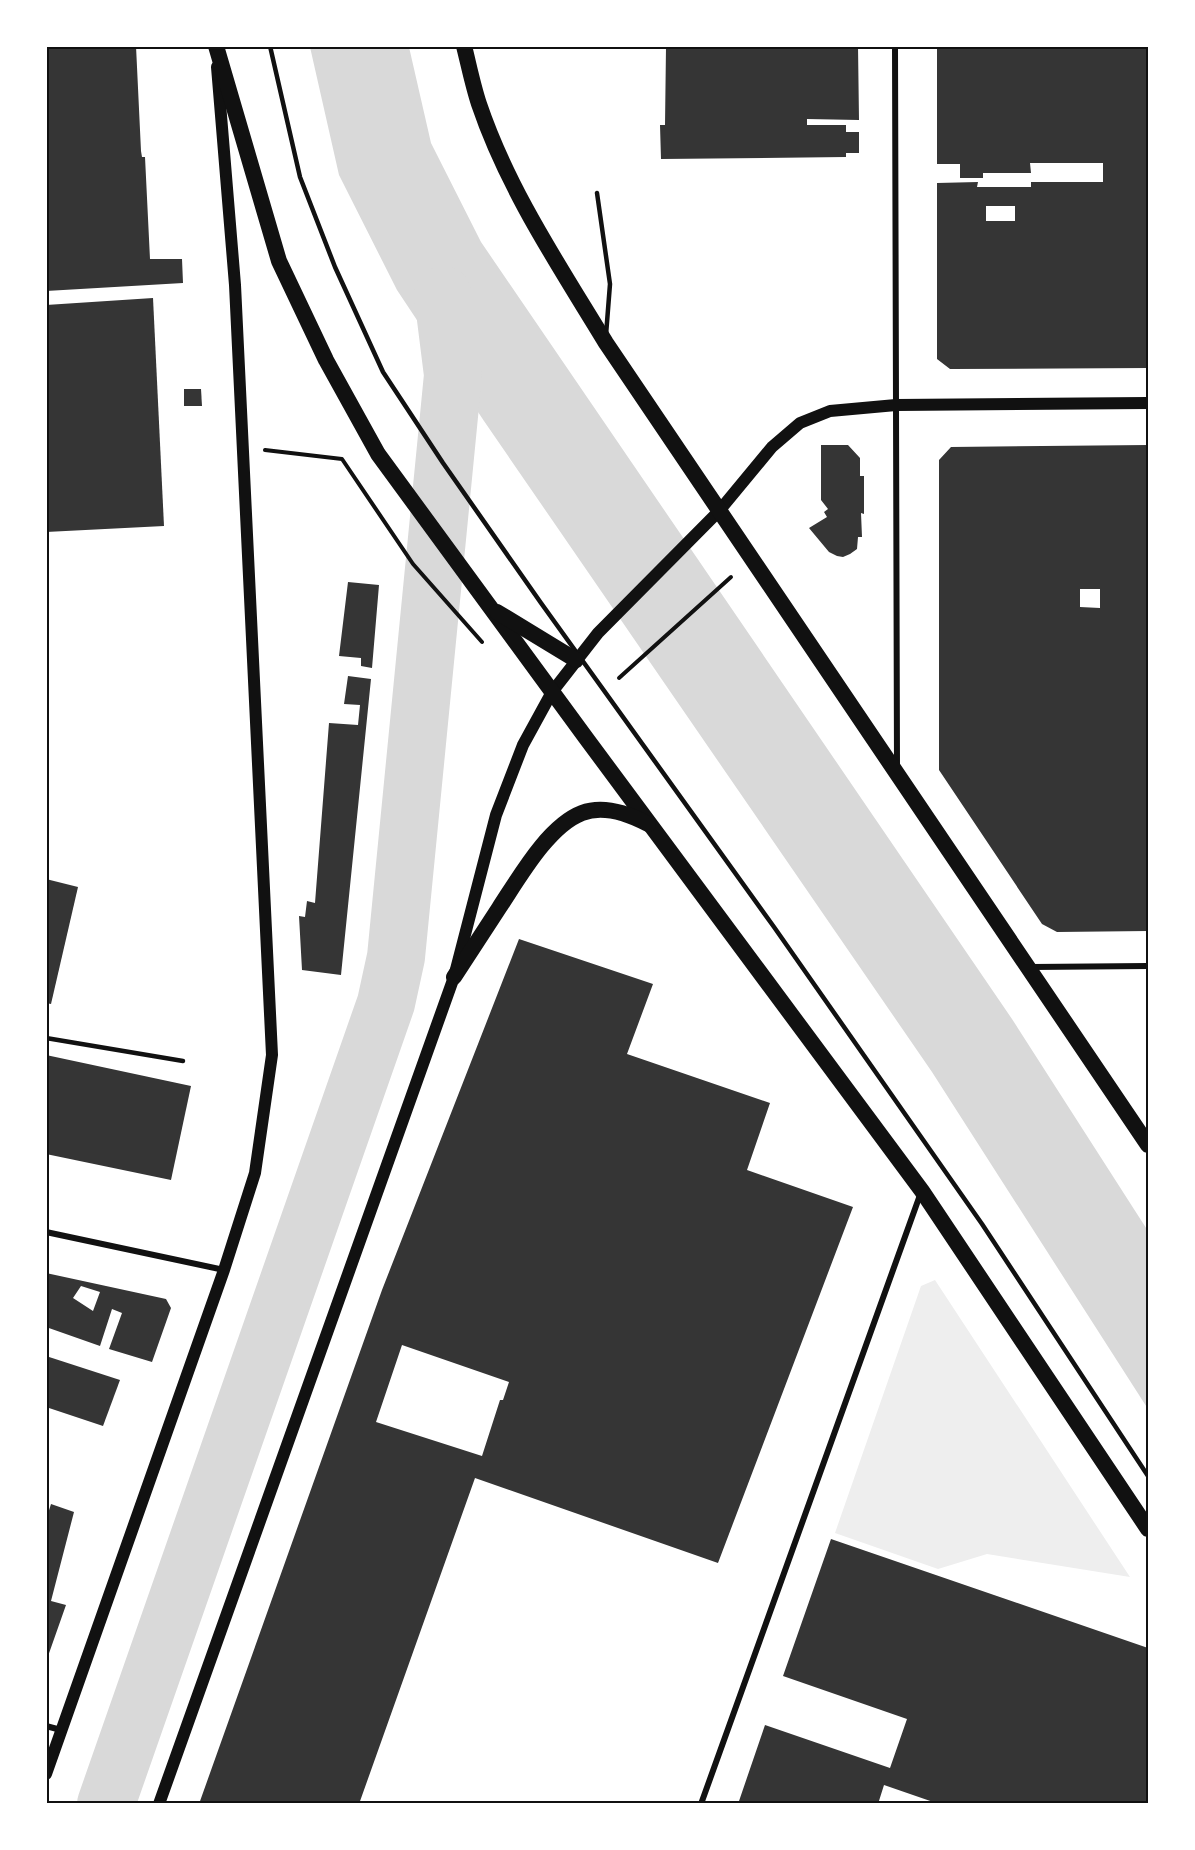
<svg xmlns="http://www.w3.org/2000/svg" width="1195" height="1850" viewBox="0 0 1195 1850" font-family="'PT Sans',sans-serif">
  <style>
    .green { fill: #eee }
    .water { fill: #d9d9d9 }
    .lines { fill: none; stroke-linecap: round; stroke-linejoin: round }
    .river { stroke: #d9d9d9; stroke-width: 58 }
    .building { fill: #353535; fill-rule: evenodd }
    .path { stroke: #111; stroke-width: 4 }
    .service { stroke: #111; stroke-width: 4.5 }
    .minor { stroke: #111; stroke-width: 6 }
    .secondary { stroke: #111; stroke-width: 12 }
    .trunk { stroke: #111; stroke-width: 16 }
    .neatline { fill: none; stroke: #111; stroke-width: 2 }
  </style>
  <rect width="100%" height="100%" fill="#fff"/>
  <polygon class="green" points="935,1280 1130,1577 987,1554 938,1569 835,1533 921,1286"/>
  <polygon class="water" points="310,47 409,47 431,143 481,242 1012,1019 1148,1231 1148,1409 932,1072 484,421 397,290 339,175"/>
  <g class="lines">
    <polyline class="river" points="106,1804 386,1003 396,957 453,375 443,295"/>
  </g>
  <g class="building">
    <polygon points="46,46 136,46 141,151 142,157 145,157 150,259 182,259 183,283 46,291"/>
    <polygon points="858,46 859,120 807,119 807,125 846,125 846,132 859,132 859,153 846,153 846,157 661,159 660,125 665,125 666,47"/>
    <path d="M937 46H1148V368L950 369 937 359V183L978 182 977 187H1031V182H1103V163H1030L1031 173H983V178H960V164H937ZM986 206H1015V221H986Z"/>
    <polygon points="153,298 164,526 46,532 46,305"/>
    <polygon points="184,389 201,389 202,406 184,406"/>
    <polygon points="821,445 848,445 860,458 860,476 864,476 864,514 861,513 862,537 858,537 857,549 850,554 843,557 837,556 829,552 809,528 827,517 824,512 828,509 821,500"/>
    <path d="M1148 445V931L1057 932 1042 924 939 770V460L951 447ZM1080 589H1100V608L1080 607Z"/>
    <polygon points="348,582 379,585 372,668 361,666 361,658 339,656"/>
    <polygon points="348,676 371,679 341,975 302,970 299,916 305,917 307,901 315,903 329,723 358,725 360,705 344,704"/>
    <polygon points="46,879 78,887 51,1004 46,1003"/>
    <path d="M519 939 653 984 627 1054 770 1103 747 1170 853 1207 718 1563 475 1478 359 1804H199L382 1290ZM402 1345 509 1382 503 1400H500L482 1456 376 1422Z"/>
    <polygon points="46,1055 191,1086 171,1180 46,1154"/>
    <path d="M46 1273 166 1299 171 1308 152 1362 109 1349 122 1313 112 1309 100 1346 46 1327ZM81 1286 100 1292 93 1311 73 1298Z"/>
    <polygon points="46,1356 120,1380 103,1426 46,1407"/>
    <polygon points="51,1504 74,1512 51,1601 66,1605 47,1659 46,1520"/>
    <polygon points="831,1539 1148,1648 1148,1804 939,1804 884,1785 878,1804 738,1804 765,1725 890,1768 907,1719 783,1676"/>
  </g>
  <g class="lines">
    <g class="path">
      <polyline points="265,450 342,459 413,564 482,642"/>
      <polyline points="619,678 731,577"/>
    </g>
    <g class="service">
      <polyline points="270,46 300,177 335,267 383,372 443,463 541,603 774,927 982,1224 1148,1476"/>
      <polyline points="597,193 610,284 606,335"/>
      <polyline points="46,1038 183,1061"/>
    </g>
    <g class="minor">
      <polyline points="895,46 897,765"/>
      <polyline points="1032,967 1148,966"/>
      <polyline points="46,1232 224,1270"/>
      <polyline points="46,1726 61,1730"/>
      <polyline points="701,1804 920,1195"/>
    </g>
    <g class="secondary">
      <polyline points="46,1774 224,1270 255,1173 272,1055 235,285 217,67"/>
      <polyline points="159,1804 454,977 496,815 523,745 552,692 598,633 719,511 772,447 800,423 830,411 896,405 1148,403"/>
    </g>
    <g class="trunk">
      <polyline points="216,46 279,261 326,360 378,454 586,738 922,1191 1148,1529"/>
      <path d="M464 46C469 66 473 86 479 104 508 190 560 267 606 343L1148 1145"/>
      <polyline points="497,612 576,660"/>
      <path d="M454 977C469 954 484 931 499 908 519 878 548 826 582 813 603 805 629 814 648 824"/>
    </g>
  </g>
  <rect width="1195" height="1850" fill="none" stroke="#ffffff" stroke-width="96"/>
  <rect x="48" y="48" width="1099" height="1754" class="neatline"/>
</svg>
